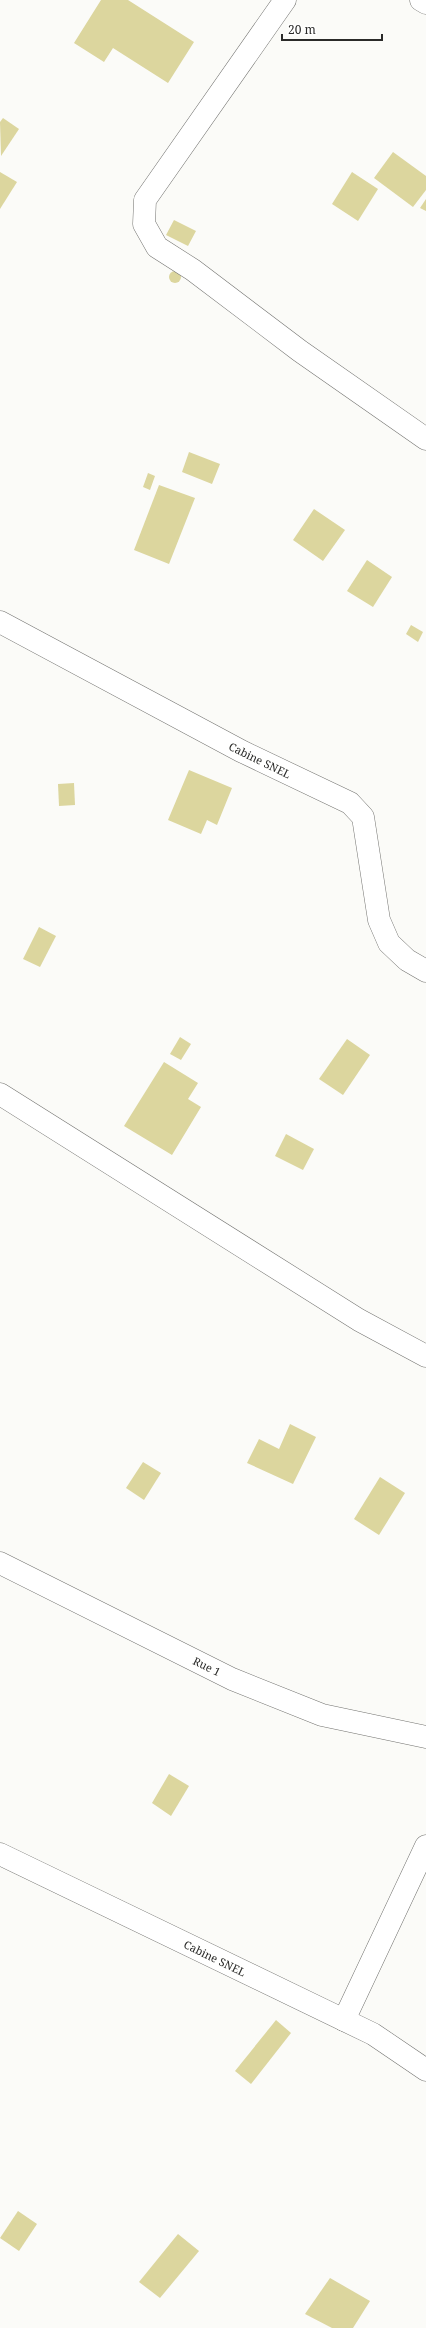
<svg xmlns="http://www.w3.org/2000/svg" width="426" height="2328" viewBox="0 0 426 2328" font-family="'Noto Serif',serif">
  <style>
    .building { fill: #dcd69e }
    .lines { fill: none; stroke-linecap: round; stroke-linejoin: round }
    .minor-casing { stroke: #737370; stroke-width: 23 }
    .minor { stroke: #fff; stroke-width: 22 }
    .labels { text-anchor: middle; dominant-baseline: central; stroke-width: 3.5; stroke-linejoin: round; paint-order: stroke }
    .street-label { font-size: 11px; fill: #2a2a29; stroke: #fffffe }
  </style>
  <rect width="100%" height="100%" fill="#fbfbf8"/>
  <g class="building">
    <polygon points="101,0 128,0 194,42 168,83 113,48 104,62 74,43"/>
    <polygon points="3,118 19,129 1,156 0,122"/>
    <polygon points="393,152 426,176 426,190 413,207 374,178"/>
    <polygon points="0,172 17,182 0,209"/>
    <polygon points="352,172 378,189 358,221 332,204"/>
    <polygon points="426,199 426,211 420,208"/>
    <polygon points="174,220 196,231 188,246 166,235"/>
    <circle cx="175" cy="277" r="6"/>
    <polygon points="189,452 220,464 212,484 182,472"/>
    <polygon points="148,473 155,476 150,490 143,487"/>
    <polygon points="159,485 195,498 169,564 134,550"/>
    <polygon points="314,509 345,530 323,561 293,540"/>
    <polygon points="367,560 392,577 373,607 347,591"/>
    <polygon points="411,625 423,632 418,642 406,634"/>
    <polygon points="189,770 232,788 217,825 207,820 201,834 168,820"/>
    <polygon points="74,783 75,805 59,806 58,784"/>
    <polygon points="39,927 56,936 40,967 23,959"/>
    <polygon points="180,1037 191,1044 181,1060 170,1054"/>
    <polygon points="347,1039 370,1055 343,1095 319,1079"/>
    <polygon points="164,1062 198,1083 188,1099 201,1107 172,1155 124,1126"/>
    <polygon points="286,1134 314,1149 303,1170 275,1156"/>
    <polygon points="290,1424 316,1437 293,1484 247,1463 259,1439 279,1449"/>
    <polygon points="143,1462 161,1473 144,1500 126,1488"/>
    <polygon points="380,1477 405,1493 379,1535 354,1519"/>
    <polygon points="169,1774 189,1786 171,1816 152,1803"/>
    <polygon points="276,2020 291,2033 251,2084 235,2071"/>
    <polygon points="18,2211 37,2224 19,2251 0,2238"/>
    <polygon points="178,2234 199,2251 160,2298 139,2282"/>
    <polygon points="330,2278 370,2301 353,2328 332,2328 305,2314"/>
  </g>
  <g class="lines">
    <defs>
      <g id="minor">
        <polyline points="285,0 145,200 144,224 157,247 193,270 300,351 426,439"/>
        <polyline points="421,0 426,3"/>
        <polyline points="0,622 241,751 350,803 363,817 379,920 389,943 407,960 426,971"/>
        <polyline points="0,1094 359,1320 426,1356"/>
        <polyline points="0,1563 232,1679 322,1715 426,1737"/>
        <polyline points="0,1854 373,2034 426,2070"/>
        <polyline points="344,2020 426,1846"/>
      </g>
    </defs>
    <use href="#minor" class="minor-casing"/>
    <use href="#minor" class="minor"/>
  </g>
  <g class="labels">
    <g class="street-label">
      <text transform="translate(260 760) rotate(26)">Cabine SNEL</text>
      <text transform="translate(207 1666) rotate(26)">Rue 1</text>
      <text transform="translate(215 1958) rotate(26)">Cabine SNEL</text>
    </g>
  </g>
  <path d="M282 34v6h100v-6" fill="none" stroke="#2a2a29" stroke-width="2"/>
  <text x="288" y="34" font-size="12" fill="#2a2a29" stroke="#fffffe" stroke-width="3" paint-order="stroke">20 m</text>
</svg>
